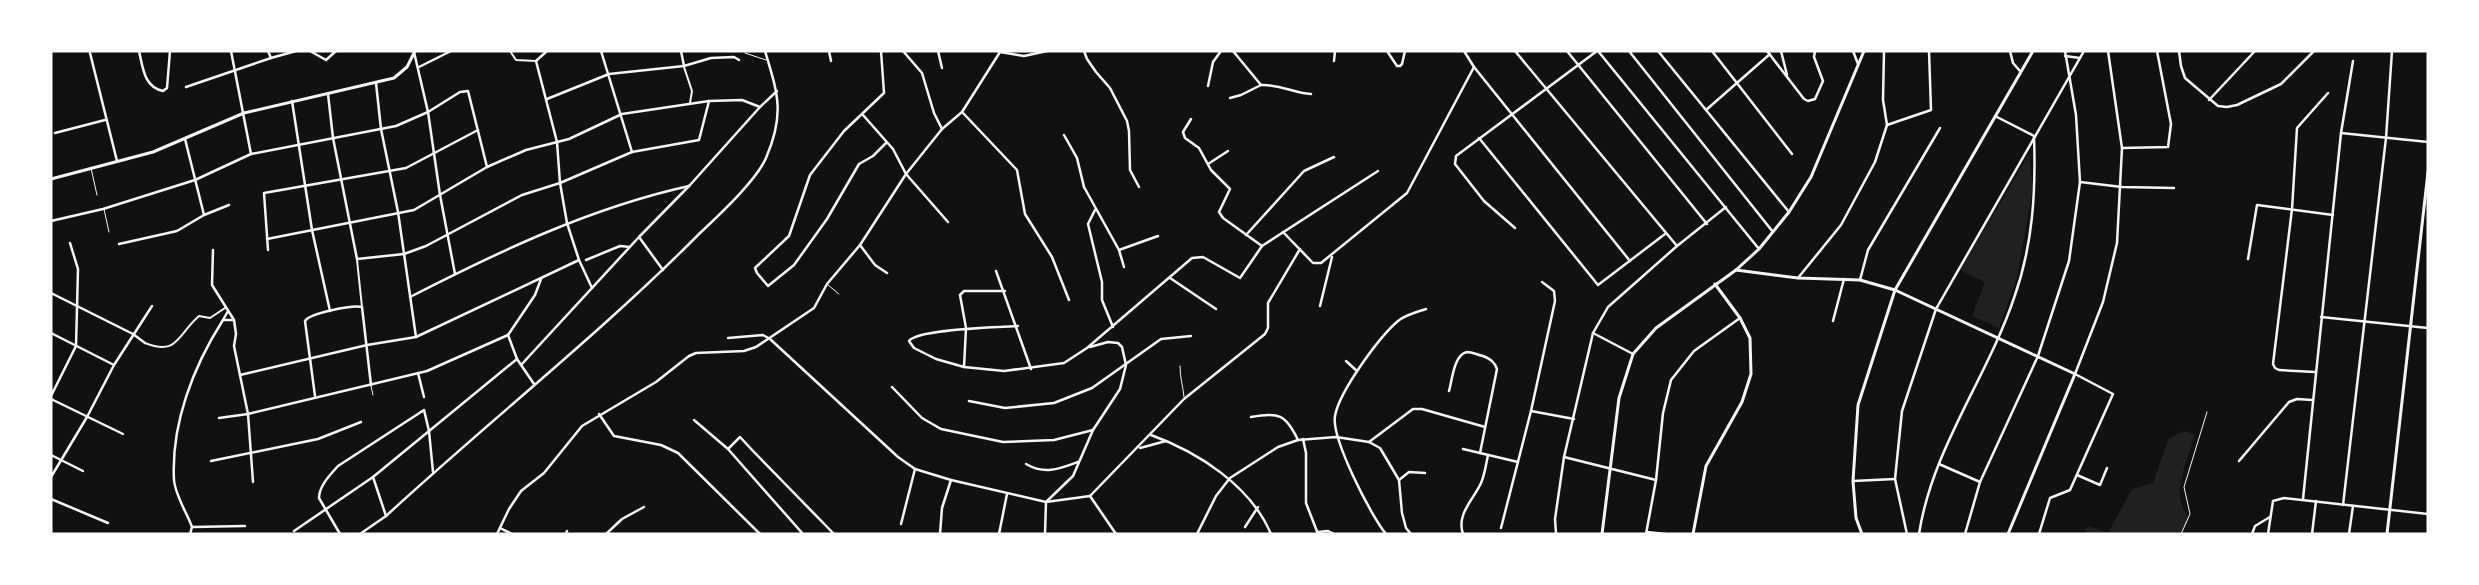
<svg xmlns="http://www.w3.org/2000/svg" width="2479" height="585" viewBox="0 0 2479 585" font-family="'Open Sans',sans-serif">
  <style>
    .green { fill: #202020 }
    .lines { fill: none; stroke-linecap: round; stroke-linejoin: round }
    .service { stroke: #f5f5f5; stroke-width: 1 }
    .pedestrian { stroke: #f5f5f5; stroke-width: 2 }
    .minor { stroke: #f5f5f5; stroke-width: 2.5 }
    .tertiary { stroke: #f5f5f5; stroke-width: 3 }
    .secondary { stroke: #f5f5f5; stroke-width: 3 }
  </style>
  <rect width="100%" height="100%" fill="#111"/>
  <g class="green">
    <polygon points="2029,154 2033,188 2017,277 1999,328 1972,316 1985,282 1960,270"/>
    <path d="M2185 431 2195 435C2189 457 2168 498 2189 516L2182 534H2084L2088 526 2108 533 2132 489 2153 483 2169 438Z"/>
  </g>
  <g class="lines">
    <g class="service">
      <polyline points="745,53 766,60"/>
      <polyline points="91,168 97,195"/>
      <polyline points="104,209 109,232"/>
      <polyline points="828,285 839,294"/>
      <path d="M1180 366C1180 378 1183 386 1184 397"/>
      <polyline points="371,386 373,395"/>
      <polyline points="2181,534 2190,514 2184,487 2207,412"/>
    </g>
    <g class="pedestrian">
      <polyline points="510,51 516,60 536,61"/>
      <polyline points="684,67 692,91 690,103"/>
      <polyline points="357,260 362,307"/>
      <path d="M145 343C178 356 177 335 199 316L210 318 225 308"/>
    </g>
    <g class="minor">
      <path d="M139 51C143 68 144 87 163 91L167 88 170 51"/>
      <polyline points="231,51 251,154"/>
      <polyline points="268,51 271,58"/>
      <polyline points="310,51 326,60 336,51"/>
      <polyline points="547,51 536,61 557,142 560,183 567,223 579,260 592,288"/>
      <polyline points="601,51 632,152"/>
      <polyline points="681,51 684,66"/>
      <polyline points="829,51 831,61"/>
      <polyline points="881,51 884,93 844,131 810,175 789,236 755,268 757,273 768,286 794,265 827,219 859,164 873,156 886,143"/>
      <polyline points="903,51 922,73 934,113 942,129"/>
      <polyline points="938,51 942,68"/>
      <polyline points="1084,51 1087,59 1096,72 1110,88 1127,121 1129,131 1130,170 1139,187"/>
      <path d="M1233 51 1261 85C1280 84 1293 93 1311 94"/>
      <polyline points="1387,51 1397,66 1400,66 1402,64 1405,51"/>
      <polyline points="1464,51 1474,67 1630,261"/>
      <polyline points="1515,51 1677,246"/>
      <polyline points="1567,51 1707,224"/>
      <polyline points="1598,51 1759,249"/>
      <polyline points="1629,51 1773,232"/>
      <polyline points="1658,51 1789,212"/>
      <polyline points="1712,51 1792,154"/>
      <polyline points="1767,51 1804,99 1808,101 1815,99 1823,81 1814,57 1815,51"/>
      <polyline points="1781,51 1787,75"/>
      <polyline points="1853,51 1858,64"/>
      <polyline points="2010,51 2013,63 2020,71"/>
      <polyline points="2179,51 2181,66 2185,78 2218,106 2227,107 2237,105 2281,84 2314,51"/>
      <polyline points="414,52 428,112 440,195 455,274"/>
      <polyline points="1000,52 1024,56 1047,51"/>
      <polyline points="90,53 117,161"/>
      <polyline points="2065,56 2080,58"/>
      <polyline points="1334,61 1335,51"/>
      <polyline points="419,67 451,51"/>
      <polyline points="376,83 381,129 398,212 416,337"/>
      <polyline points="1208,86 1213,62 1221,51"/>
      <polyline points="186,87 271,58 296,51"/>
      <polyline points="328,94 333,138 357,259 404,254 426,246 522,195 560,183 632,152 699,140 709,101"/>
      <polyline points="1230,98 1241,95 1261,85"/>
      <polyline points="547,99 609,74 684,66 711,58 734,57 739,60"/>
      <polyline points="2209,100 2255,51"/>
      <polyline points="292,101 312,230 330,311"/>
      <polyline points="1706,110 1770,54"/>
      <polyline points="963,113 1017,170 1025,214 1052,257 1069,300"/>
      <polyline points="863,115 893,149 906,174 948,222"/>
      <polyline points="1191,119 1183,132 1185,138 1199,148 1211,170 1230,189 1219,212 1223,218 1262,246"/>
      <polyline points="1887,125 1931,110 1929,51"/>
      <polyline points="55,133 105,120"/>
      <polyline points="2341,133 2428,142"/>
      <polyline points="1064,135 1077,158 1084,187 1119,250 1124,267"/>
      <polyline points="1479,138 1598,285 1665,234"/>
      <polyline points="185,139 204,215"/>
      <polyline points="2122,148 2168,147 2171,124 2157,51"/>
      <polyline points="1208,164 1228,151"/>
      <polyline points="2080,182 2122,187 2174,188"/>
      <polyline points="1095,210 1088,224 1102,282 1102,300 1113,327"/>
      <polyline points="51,221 103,209 195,180 251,154 396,126 428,112 460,92 468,91 487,167"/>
      <polyline points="1515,228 1484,201 1455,164 1456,156 1597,51"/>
      <polyline points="1283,232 1313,263 1321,263 1407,193 1474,67"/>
      <polyline points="1246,235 1304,171 1334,157"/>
      <polyline points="639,237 663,270"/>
      <polyline points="267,239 414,210 487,167 526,150 569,139 622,114 709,101 742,100 760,107"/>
      <polyline points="119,244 177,231 204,215 229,205"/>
      <polyline points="860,245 875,265 887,273"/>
      <polyline points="213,250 212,285 234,320 236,334 234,346 248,414 253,482"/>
      <polyline points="268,250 264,193 406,168 478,130"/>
      <polyline points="1119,250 1158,236"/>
      <polyline points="2248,259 2257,205 2333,215"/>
      <polyline points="586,260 620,246 630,247"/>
      <polyline points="996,271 1031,369"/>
      <polyline points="1170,278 1216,309"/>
      <polyline points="1798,278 1841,225 1875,162 1887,125 1883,100 1884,51"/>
      <polyline points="1860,280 1868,250 1940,128"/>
      <polyline points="51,293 133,334 145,343"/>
      <path d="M410 297C500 251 590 208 689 186"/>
      <polyline points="1320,306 1332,257"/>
      <polyline points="2321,317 2428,328"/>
      <polyline points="223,320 228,311"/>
      <polyline points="1833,321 1844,279"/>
      <path d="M1018 326C1000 327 917 329 909 341L914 348 936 359 964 367 1004 371 1064 363 1087 348 1192 258 1203 257 1240 278 1262 246 1378 171"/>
      <polyline points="51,333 114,365"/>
      <polyline points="1593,333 1633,354"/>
      <polyline points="508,335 535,295 541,279"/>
      <polyline points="508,335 517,359 534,384"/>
      <polyline points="728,338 763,335 770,339 898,457 915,469 951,480 1046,502 1090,496"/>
      <polyline points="1346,361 1357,371"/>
      <polyline points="521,365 639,237 690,185 760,107 777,91"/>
      <polyline points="964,367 966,328 960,295 964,291 1005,291"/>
      <polyline points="2315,372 2279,370 2275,368 2273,364 2292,209 2297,128 2328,93"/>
      <polyline points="418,373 424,397"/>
      <polyline points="240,375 367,345 416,337 579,260"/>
      <polyline points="892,387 922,418 941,429 1003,442 1054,440 1093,430"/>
      <path d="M1449 391C1452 381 1454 354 1467 352 1472 352 1478 355 1483 356 1490 359 1494 361 1497 369L1480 453"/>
      <polyline points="51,396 76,346 78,269 70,243"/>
      <path d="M315 396 305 321C310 313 352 305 362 307L371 385"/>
      <polyline points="51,399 123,434"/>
      <polyline points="969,401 1005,408 1054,403 1092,388 1161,339 1191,336"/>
      <polyline points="1531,411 1574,419"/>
      <polyline points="599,414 614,436 661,445 678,453 760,534"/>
      <path d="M1251 417C1279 413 1285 413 1298 440"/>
      <polyline points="219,418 248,414 427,371 508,335"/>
      <polyline points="694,420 728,449 803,534"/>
      <path d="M1151 435C1198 452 1251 486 1271 534"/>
      <polyline points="1303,439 1306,453 1306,503 1318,534"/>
      <polyline points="1369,442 1413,409 1422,409 1485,427"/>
      <polyline points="1140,448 1166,441"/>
      <polyline points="728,449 740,437 753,451 834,534"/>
      <polyline points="1463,449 1518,462"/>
      <polyline points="51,455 83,471"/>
      <polyline points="1564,457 1656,480"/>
      <polyline points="211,461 318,439 361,422"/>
      <polyline points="2239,461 2289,402 2297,399 2312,400"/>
      <path d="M1026 464C1045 475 1059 469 1078 462"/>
      <polyline points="1939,464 1980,482"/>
      <polyline points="2077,475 2100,485 2107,468"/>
      <polyline points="51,477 87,417 114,365 152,306"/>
      <polyline points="373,477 386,516"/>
      <polyline points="1399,480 1409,472 1425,473"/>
      <polyline points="1853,481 1895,479"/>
      <polyline points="1090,496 1184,399 1265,334 1268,328 1268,303 1300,249"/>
      <polyline points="1090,496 1116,534"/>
      <polyline points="51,499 108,523"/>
      <polyline points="2303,499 2341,133 2353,61"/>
      <polyline points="2343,505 2386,138 2392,51"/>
      <polyline points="901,524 915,469"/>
      <polyline points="192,527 245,526"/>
      <polyline points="1245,527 1258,507"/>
      <polyline points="500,528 512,534"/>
      <polyline points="1501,528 1531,411 1555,301 1554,291 1542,282"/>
      <polyline points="294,531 373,477 517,359"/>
      <polyline points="1318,532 1328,531 1334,534"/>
      <polyline points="1647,532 1665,534"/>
      <path d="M190 534 192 527C187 513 175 495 174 480 171 424 193 367 223 320H234"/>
      <path d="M340 534 319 498C319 486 330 475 338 466L424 410 429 431 433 472"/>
      <path d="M360 534 386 516C489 421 600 334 699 234 718 216 756 181 766 158 785 114 778 94 765 51"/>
      <polyline points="497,534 509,509 521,491 544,473 582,426 656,382 689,356 696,353 744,351 756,347 814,308 827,284 860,245 906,174 942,129 962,112 1000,52"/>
      <polyline points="566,534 567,531"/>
      <polyline points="606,534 622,519 644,507"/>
      <polyline points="940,534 942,508 951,480"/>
      <polyline points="999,534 1007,494"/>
      <polyline points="1045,534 1046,502 1073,476 1093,430 1120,389 1126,365 1122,347 1118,343 1108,342 1090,347"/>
      <polyline points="1197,534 1216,496 1230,478 1278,447 1298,440 1336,437 1369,442 1380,448 1399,480 1402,513 1406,528 1411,534"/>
      <path d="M1386 534C1371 516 1331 438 1335 416 1339 392 1379 337 1398 321 1405 315 1417 312 1426 309"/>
      <path d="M1463 534C1456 514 1474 499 1481 483 1485 474 1486 464 1488 455"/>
      <polyline points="1556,534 1555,519 1564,457 1593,333 1608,307 1677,246 1726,207"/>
      <polyline points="1646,534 1656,480 1663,413 1671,380 1694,351 1740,318"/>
      <polyline points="1907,534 1895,479 1902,411 1936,309 2084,51"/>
      <path d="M1919 534C1932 449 1987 378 2014 298 2033 245 2036 191 2034 136L1995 116"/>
      <polyline points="1965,534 1980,482 2038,356 2069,261 2080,182 2076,115 2065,51"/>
      <polyline points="2039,534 2050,498 2070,490 2113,394 2075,374 2103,302 2117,243 2122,148 2108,51"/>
      <polyline points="2252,534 2255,526 2270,517"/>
      <polyline points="2268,534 2273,501 2284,498 2428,514"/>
      <polyline points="2312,534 2316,501"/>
      <polyline points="2349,534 2353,506"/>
    </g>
    <g class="tertiary">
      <polyline points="51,179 153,152 244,113 394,78 407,67 415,51"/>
      <polyline points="1736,270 1798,278 1860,280 1895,290 2075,374 2008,534"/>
      <polyline points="1693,534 1706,466 1742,402 1751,374 1750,338 1740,318 1715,284"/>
      <polyline points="1862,534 1856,518 1853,481 1858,405 1895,290 2033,51"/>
    </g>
    <g class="secondary">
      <polyline points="1602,534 1619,398 1633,354 1656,328 1736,270 1759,249 1789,212 1811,177 1864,51"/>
      <polyline points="2387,534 2428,172"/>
    </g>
  </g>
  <rect width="2479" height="585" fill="none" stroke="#ffffff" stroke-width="105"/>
</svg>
